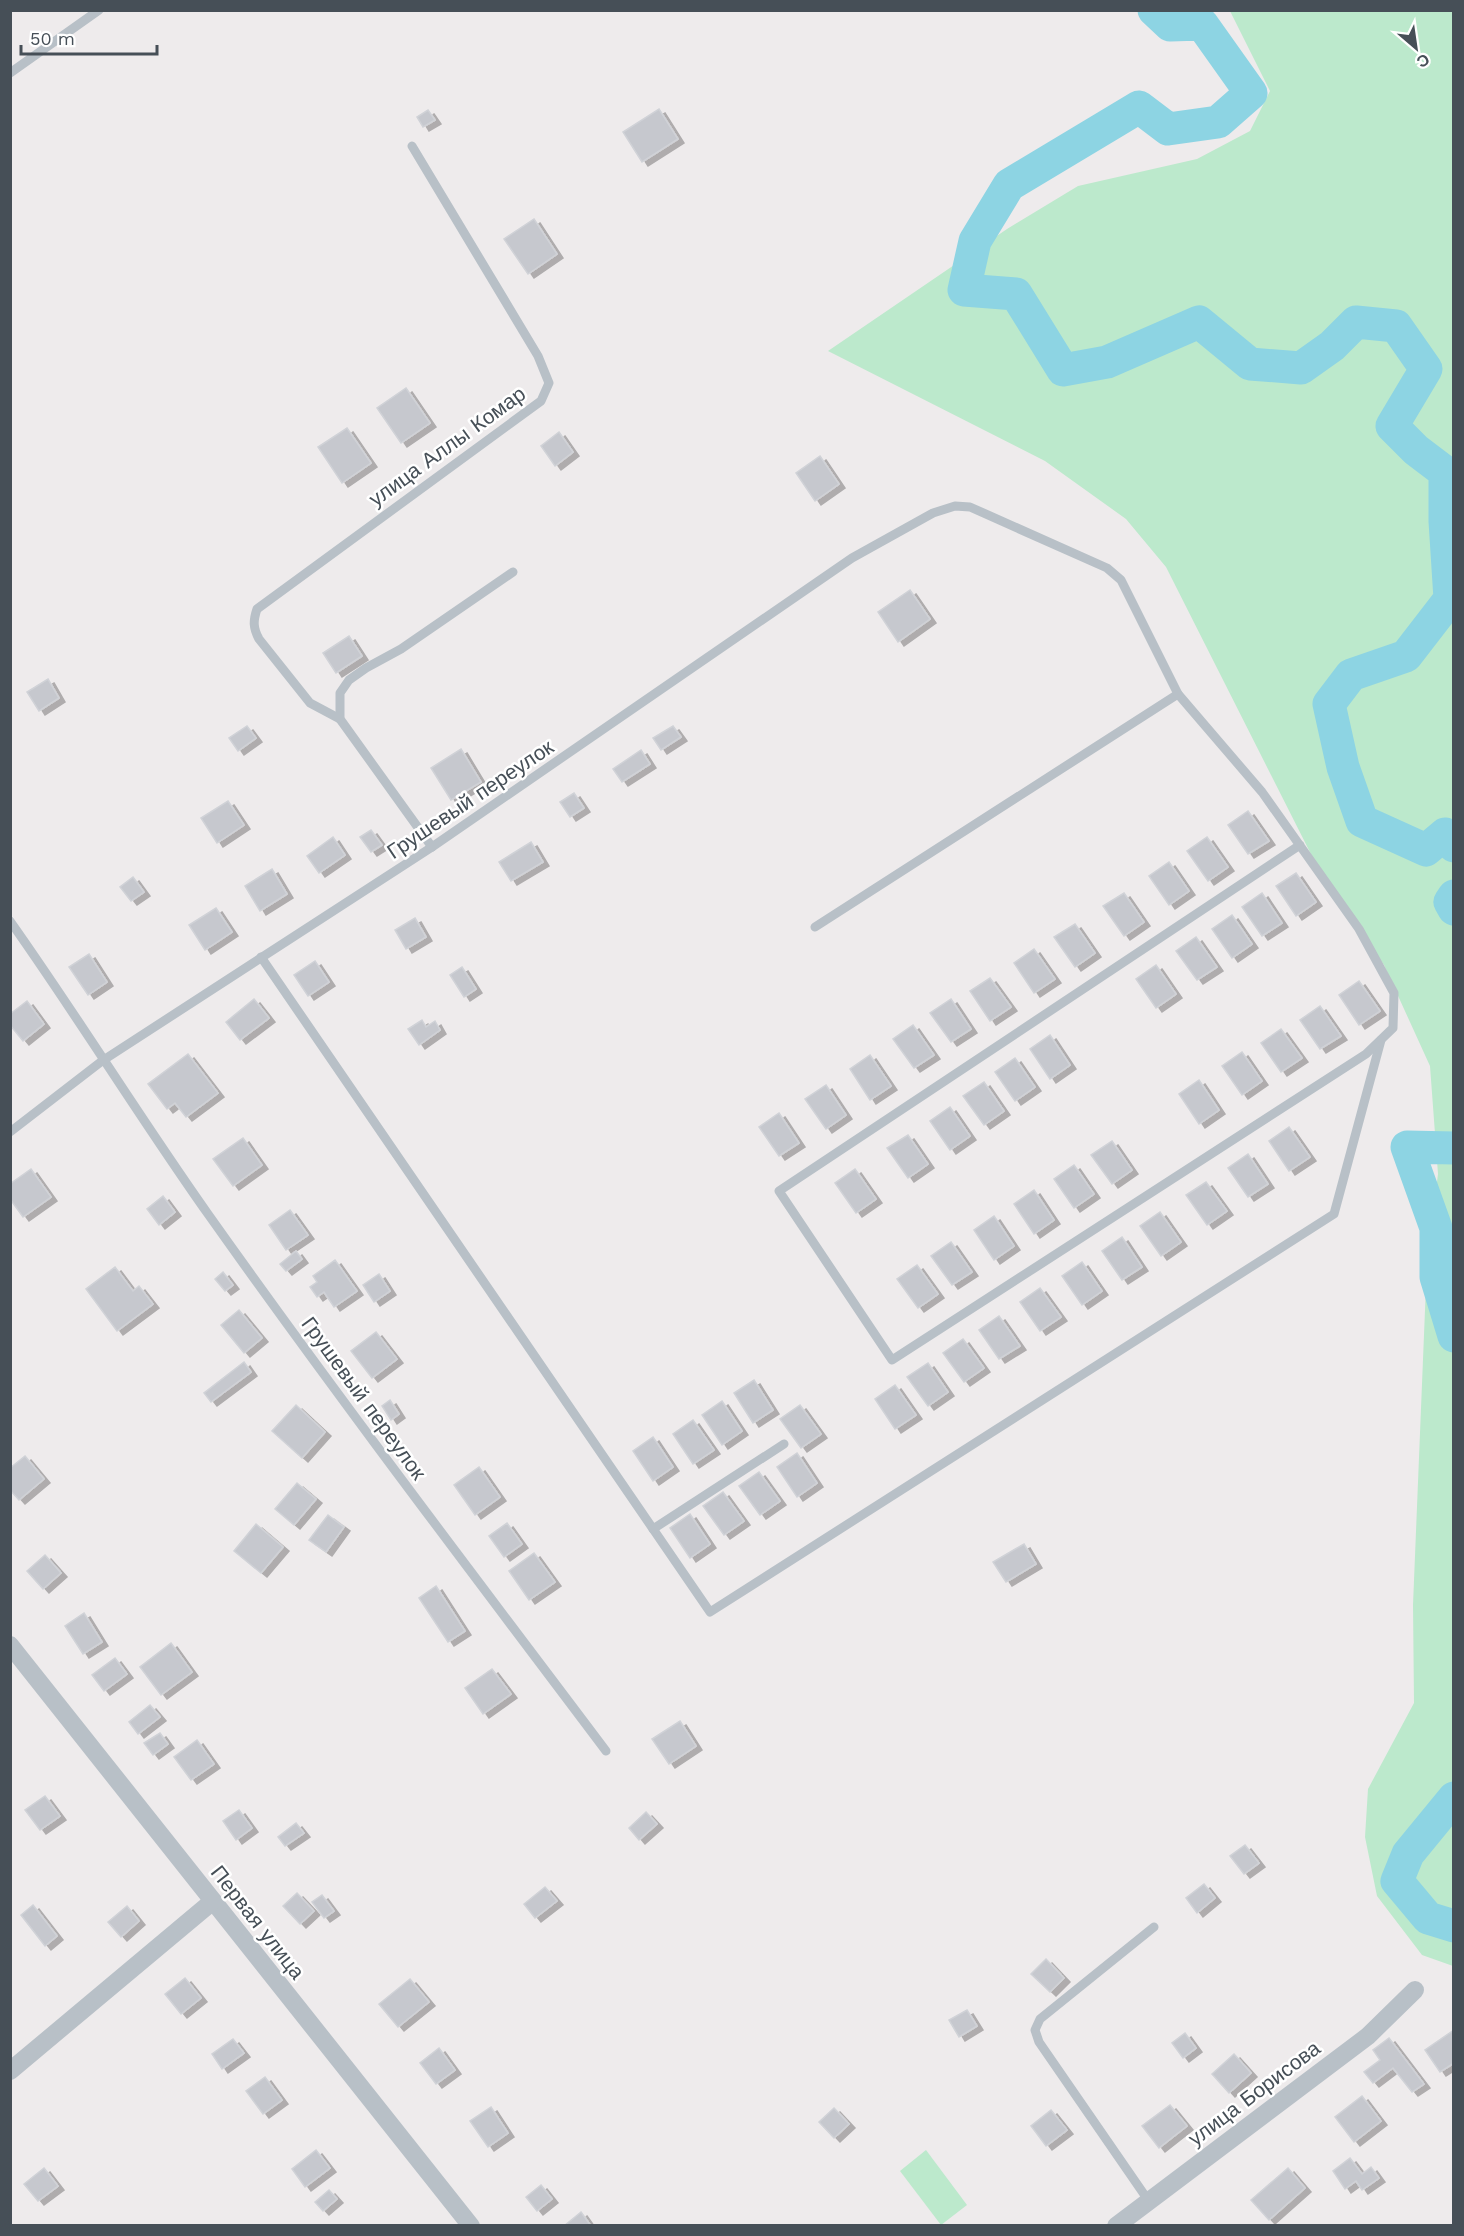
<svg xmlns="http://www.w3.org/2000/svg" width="1464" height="2236" viewBox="0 0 1464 2236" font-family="'Work Sans',sans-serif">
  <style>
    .green { fill: #bce9cc }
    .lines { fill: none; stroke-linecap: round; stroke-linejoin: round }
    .river { stroke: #8dd4e3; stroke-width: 33 }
    .building { fill: #c6c8ce; stroke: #d0d2d7; stroke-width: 1.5; filter: url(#shadow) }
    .lane { stroke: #b8c0c7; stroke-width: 9 }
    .street { stroke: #b8c0c7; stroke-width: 18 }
    .labels { text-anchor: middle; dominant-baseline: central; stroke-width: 5; stroke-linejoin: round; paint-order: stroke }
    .street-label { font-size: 21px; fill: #464f57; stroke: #fff }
  </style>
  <defs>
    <filter id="shadow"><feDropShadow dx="6" dy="4" stdDeviation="0" flood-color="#0004"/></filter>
  </defs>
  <rect width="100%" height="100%" fill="#eeebec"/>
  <g class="green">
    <polygon points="1230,11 1453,11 1453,1966 1422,1955 1377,1896 1365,1837 1368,1789 1414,1703 1413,1605 1427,1261 1438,1174 1430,1066 1384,965 1321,874 1166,567 1126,519 1045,461 828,351 1007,229 1078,186 1197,159 1250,131 1270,91"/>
    <polygon points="926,2150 967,2205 941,2225 900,2171"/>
  </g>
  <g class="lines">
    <g class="river">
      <polyline points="1154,10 1170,25 1202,24 1251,93 1218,122 1168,129 1139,107 1009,185 975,241 964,290 1016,294 1063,370 1107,362 1199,322 1250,364 1301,368 1332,346 1356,322 1396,326 1426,369 1392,426 1416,450 1445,472 1445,521 1450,599 1406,656 1351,675 1329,704 1343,767 1362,821 1426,850 1445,834 1454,846"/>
      <polyline points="1454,896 1450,902 1454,909"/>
      <polyline points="1454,1148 1407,1147 1436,1228 1436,1277 1454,1336"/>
      <polyline points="1454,1798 1408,1854 1397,1881 1428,1918 1454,1926"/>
    </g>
  </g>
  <g class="building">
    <polygon points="659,109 678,139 642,162 623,132"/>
    <polygon points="428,110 435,120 423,127 417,117"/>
    <polygon points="534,219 557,254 528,274 504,239"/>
    <polygon points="406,388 430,423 401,443 377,408"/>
    <polygon points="347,428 371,463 342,483 318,447"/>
    <polygon points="559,432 573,452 555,466 541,446"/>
    <polygon points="820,456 839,484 815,501 796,473"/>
    <polygon points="910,590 930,619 898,642 878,612"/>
    <polygon points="349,636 362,656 336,673 323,653"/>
    <polygon points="48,679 59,698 39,711 27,692"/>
    <polygon points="247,726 256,738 238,751 229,738"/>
    <polygon points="673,726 681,737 661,750 653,738"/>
    <polygon points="461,749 481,782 451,800 431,768"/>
    <polygon points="641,750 650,764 622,782 613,769"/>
    <polygon points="574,793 584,808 570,817 560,802"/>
    <polygon points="228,801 244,825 217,843 201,818"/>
    <polygon points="1248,811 1269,841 1248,854 1228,825"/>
    <polygon points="371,830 382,845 371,852 360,837"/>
    <polygon points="333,837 345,855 319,873 307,856"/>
    <polygon points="1207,837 1228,867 1208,881 1187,851"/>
    <polygon points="531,842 543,862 511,881 499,862"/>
    <polygon points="1169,862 1189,891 1169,905 1149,876"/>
    <polygon points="272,869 287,894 260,911 245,886"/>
    <polygon points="1296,873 1316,902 1296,916 1276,886"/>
    <polygon points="133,877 144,892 131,901 120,887"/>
    <polygon points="1124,893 1144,922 1124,936 1103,906"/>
    <polygon points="1262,893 1282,923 1262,936 1242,907"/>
    <polygon points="216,908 232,932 205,950 189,925"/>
    <polygon points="1232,915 1252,944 1232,958 1212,929"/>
    <polygon points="415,918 426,937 406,949 395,930"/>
    <polygon points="1075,924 1095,953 1075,967 1054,937"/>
    <polygon points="1196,937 1217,967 1197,980 1176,951"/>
    <polygon points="1034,949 1055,979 1034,993 1014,963"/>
    <polygon points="89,954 107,982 88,995 69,967"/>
    <polygon points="315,961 329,982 308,996 294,975"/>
    <polygon points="1156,965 1176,994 1156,1008 1136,979"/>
    <polygon points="462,967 476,989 464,997 450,975"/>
    <polygon points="990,978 1011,1007 990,1021 970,991"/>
    <polygon points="1359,981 1380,1011 1359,1025 1339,995"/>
    <polygon points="254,999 269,1018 240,1040 226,1022"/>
    <polygon points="951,999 971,1029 951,1042 930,1013"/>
    <polygon points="27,1001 44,1024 23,1041 10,1025 10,1014"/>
    <polygon points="1320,1006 1341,1036 1320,1049 1300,1020"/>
    <polygon points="422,1020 426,1027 435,1021 440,1030 419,1045 408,1029"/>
    <polygon points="913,1025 934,1055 914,1068 893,1039"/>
    <polygon points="1281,1029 1302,1058 1281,1072 1261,1043"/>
    <polygon points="1050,1035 1070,1065 1050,1079 1030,1049"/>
    <polygon points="1242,1052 1262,1081 1242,1095 1222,1066"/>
    <polygon points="188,1054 218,1093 186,1117 175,1103 167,1109 148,1084"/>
    <polygon points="870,1055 891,1086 870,1100 850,1069"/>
    <polygon points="1015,1058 1035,1087 1015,1101 995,1072"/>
    <polygon points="1199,1080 1219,1110 1199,1124 1179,1094"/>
    <polygon points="984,1082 1004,1111 984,1125 963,1096"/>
    <polygon points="826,1085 846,1115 826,1129 805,1099"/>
    <polygon points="950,1107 970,1136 950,1150 930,1121"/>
    <polygon points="779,1113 799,1143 779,1156 759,1127"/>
    <polygon points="1289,1127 1310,1157 1289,1171 1269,1141"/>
    <polygon points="908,1135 928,1164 908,1178 887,1148"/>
    <polygon points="243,1138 262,1165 233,1186 213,1159"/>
    <polygon points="1112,1141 1132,1170 1112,1184 1091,1155"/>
    <polygon points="1248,1154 1268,1184 1248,1197 1228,1168"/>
    <polygon points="1074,1165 1094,1194 1074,1208 1054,1179"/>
    <polygon points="31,1169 51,1197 23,1217 10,1199 10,1184"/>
    <polygon points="855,1169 876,1199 856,1213 835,1183"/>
    <polygon points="1206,1182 1227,1211 1207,1225 1186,1195"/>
    <polygon points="1034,1190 1054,1220 1034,1234 1014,1204"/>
    <polygon points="163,1196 175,1212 159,1225 147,1209"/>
    <polygon points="290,1210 308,1235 286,1250 269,1225"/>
    <polygon points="1160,1212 1181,1242 1161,1256 1140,1226"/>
    <polygon points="994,1216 1014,1246 994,1260 974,1230"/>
    <polygon points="1122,1237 1142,1267 1122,1280 1102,1251"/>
    <polygon points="951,1242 972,1272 952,1285 931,1256"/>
    <polygon points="296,1251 302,1259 286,1271 280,1264"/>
    <polygon points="335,1260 357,1291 334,1307 324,1292 317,1297 310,1287 317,1282 313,1276"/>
    <polygon points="1082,1262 1102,1291 1082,1305 1062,1276"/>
    <polygon points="917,1265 938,1294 918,1308 897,1279"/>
    <polygon points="115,1267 133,1291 139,1286 153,1304 117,1331 86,1289"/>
    <polygon points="223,1272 233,1285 225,1291 215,1279"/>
    <polygon points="379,1274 390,1291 374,1302 363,1285"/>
    <polygon points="1040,1288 1061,1317 1040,1331 1020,1302"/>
    <polygon points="239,1310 262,1338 244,1353 221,1325"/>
    <polygon points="999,1316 1020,1346 999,1359 979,1330"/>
    <polygon points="376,1332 397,1359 372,1378 351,1351"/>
    <polygon points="963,1339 984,1368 964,1382 943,1353"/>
    <polygon points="244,1362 251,1372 211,1402 204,1393"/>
    <polygon points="928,1363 948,1392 928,1406 907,1377"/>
    <polygon points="754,1380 773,1410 753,1423 734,1393"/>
    <polygon points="895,1385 916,1415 895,1429 875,1399"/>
    <polygon points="390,1400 399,1414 391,1420 382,1406"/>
    <polygon points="722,1401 742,1431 722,1445 702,1415"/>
    <polygon points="296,1405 325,1432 302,1458 272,1431"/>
    <polygon points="800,1405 821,1434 801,1448 780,1419"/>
    <polygon points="693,1420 714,1450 693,1464 673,1434"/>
    <polygon points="653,1437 673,1467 653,1481 633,1451"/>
    <polygon points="797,1453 817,1483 797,1497 777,1467"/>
    <polygon points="25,1456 44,1479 19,1500 10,1490 10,1468"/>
    <polygon points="479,1467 500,1497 475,1515 454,1485"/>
    <polygon points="759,1472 780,1501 760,1515 739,1486"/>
    <polygon points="297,1483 316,1499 294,1525 275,1509"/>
    <polygon points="723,1492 744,1521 724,1535 703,1506"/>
    <polygon points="690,1514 710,1544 690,1558 670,1528"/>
    <polygon points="328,1515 344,1527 326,1552 309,1540"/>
    <polygon points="507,1523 522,1544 504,1557 489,1536"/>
    <polygon points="256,1524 283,1547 261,1573 234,1551"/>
    <polygon points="1024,1544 1036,1564 1006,1582 993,1562"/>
    <polygon points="534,1553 555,1582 529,1600 509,1571"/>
    <polygon points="45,1555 61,1573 43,1589 27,1571"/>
    <polygon points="436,1586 465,1631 448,1642 419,1598"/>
    <polygon points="84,1613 102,1642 83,1654 65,1626"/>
    <polygon points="171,1643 192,1672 161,1695 140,1667"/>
    <polygon points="115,1658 127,1674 104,1691 92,1675"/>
    <polygon points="492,1669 511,1694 483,1714 465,1688"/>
    <polygon points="150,1705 160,1717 138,1734 129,1722"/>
    <polygon points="680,1721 696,1746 669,1764 652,1739"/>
    <polygon points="160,1733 168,1744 153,1755 144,1743"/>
    <polygon points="197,1740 214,1764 191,1780 174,1757"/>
    <polygon points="45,1796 60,1816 40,1830 25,1810"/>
    <polygon points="239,1810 252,1828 236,1840 223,1821"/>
    <polygon points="646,1812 657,1824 639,1840 629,1828"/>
    <polygon points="296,1823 304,1833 285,1846 278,1837"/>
    <polygon points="1245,1845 1259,1863 1244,1874 1230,1856"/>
    <polygon points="1204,1884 1215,1898 1197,1913 1186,1898"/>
    <polygon points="545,1887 557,1901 535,1918 524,1904"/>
    <polygon points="297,1893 314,1911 300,1924 283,1906"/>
    <polygon points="322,1895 334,1911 324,1918 312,1902"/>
    <polygon points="33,1905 57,1936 45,1946 21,1915"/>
    <polygon points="127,1906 139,1921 121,1937 108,1922"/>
    <polygon points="1046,1959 1064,1978 1050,1992 1031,1974"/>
    <polygon points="185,1978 201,1998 181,2014 165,1994"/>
    <polygon points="410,1979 429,2002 398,2027 379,2004"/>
    <polygon points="967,2010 977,2026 959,2037 949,2020"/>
    <polygon points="1454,2030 1454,2063 1440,2072 1425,2050"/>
    <polygon points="1185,2033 1196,2048 1183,2058 1172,2043"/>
    <polygon points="1389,2038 1424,2084 1412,2092 1393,2068 1373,2083 1364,2072 1380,2060 1373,2050"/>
    <polygon points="233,2039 244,2053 222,2069 212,2054"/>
    <polygon points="439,2048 455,2070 436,2084 420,2063"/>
    <polygon points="1234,2054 1251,2073 1229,2093 1212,2074"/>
    <polygon points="265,2077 282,2100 263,2114 246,2091"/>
    <polygon points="1362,2096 1381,2121 1354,2142 1335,2117"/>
    <polygon points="1170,2105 1187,2126 1159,2148 1142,2126"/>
    <polygon points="491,2107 508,2133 488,2147 470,2121"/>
    <polygon points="834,2108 849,2124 834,2138 819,2122"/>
    <polygon points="1051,2110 1067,2130 1046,2146 1031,2126"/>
    <polygon points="316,2150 330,2168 305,2187 292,2169"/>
    <polygon points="1350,2158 1362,2174 1371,2167 1379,2178 1362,2190 1356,2181 1345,2189 1333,2171"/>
    <polygon points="44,2168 58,2186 38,2201 24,2184"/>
    <polygon points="1288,2168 1305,2188 1269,2220 1251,2200"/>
    <polygon points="541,2185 552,2199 537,2211 526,2197"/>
    <polygon points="329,2190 337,2199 323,2211 315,2202"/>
    <polygon points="581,2212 591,2226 564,2226"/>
  </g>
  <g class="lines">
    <g class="lane">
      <polyline points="10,73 99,10"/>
      <path d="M340 719 310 703 259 639C253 628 253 621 257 609L541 401 549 383 538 356 412 146"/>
      <polyline points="432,847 340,719 340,693 349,680 366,668 401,649 513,572"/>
      <path d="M10 921C78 1017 140 1118 208 1214 337 1396 472 1573 606 1751"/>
      <polyline points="815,927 1178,694"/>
      <polyline points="261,957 710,1612 1334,1214 1381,1040"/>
      <polyline points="10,1132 102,1061 432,847 852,558 933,513 955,506 970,507 1107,568 1121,580 1178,694 1262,792 1359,929 1394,993 1393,1028 1366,1054 892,1360 779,1191 1300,845"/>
      <polyline points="653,1529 784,1444"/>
      <polyline points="1148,2200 1039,2042 1035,2030 1040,2019 1154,1927"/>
    </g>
    <g class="street">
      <polyline points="10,1645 471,2226"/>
      <polyline points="10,2071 213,1901"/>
      <polyline points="1116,2226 1368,2036 1415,1990"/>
    </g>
  </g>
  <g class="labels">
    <g class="street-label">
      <text transform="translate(447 446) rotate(-36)">улица Аллы Комар</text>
      <text transform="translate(470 799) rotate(-34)">Грушевый переулок</text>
      <text transform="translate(364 1398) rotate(54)">Грушевый переулок</text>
      <text transform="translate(258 1922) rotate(52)">Первая улица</text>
      <text transform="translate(1254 2093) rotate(-37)">улица Борисова</text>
    </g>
  </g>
  <rect width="1464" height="2236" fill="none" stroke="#464f57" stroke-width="24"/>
  <g transform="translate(1416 48) rotate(151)" stroke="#ffffff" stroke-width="4.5" paint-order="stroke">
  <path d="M0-4.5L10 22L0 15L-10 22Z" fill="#464f57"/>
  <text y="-9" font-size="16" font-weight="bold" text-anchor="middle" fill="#464f57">С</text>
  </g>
  <path d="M21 45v9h136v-9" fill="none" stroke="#464f57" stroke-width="3"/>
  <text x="30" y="45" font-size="18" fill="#464f57" stroke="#ffffff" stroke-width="4.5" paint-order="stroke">50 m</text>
</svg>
